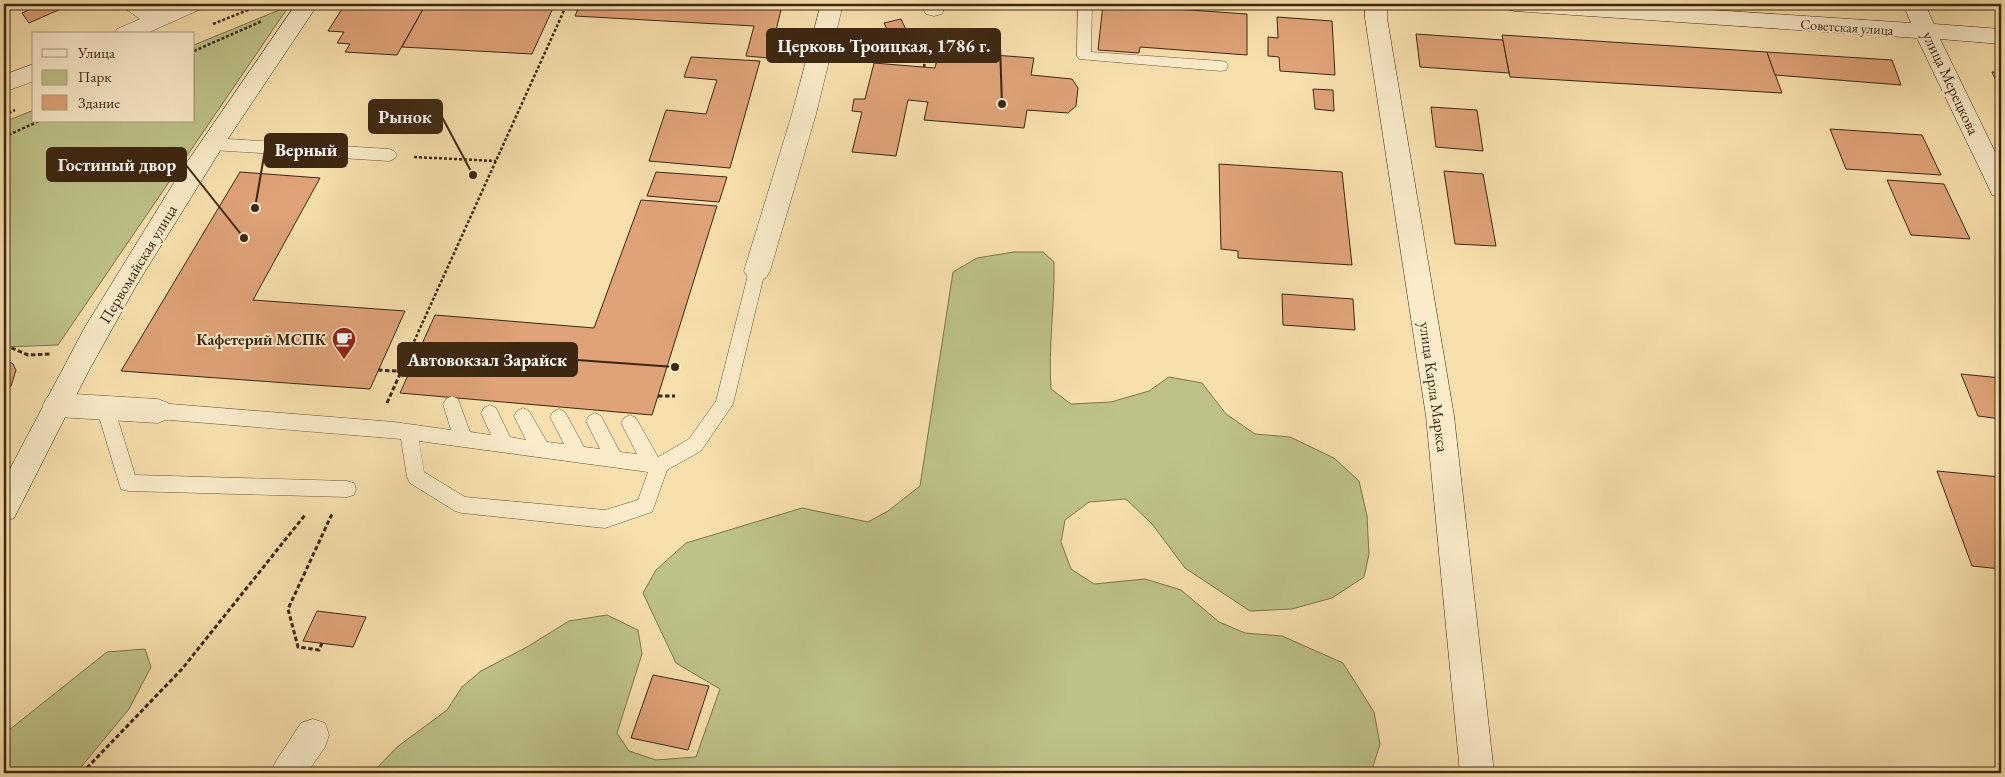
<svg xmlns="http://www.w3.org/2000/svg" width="2005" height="777" viewBox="0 0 2005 777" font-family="'EB Garamond',serif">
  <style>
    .green { fill: #bec28a; stroke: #7e744d }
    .building { fill: #dfa279; stroke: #3d2710 }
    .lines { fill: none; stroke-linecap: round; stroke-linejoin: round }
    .lane-casing { stroke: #6c5538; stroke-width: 1 }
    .street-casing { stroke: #6c5538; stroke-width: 1 }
    .secondary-casing { stroke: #3d2710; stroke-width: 1 }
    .path-far1 { stroke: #3d2710; stroke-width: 2.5; stroke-dasharray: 3 2; stroke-linecap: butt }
    .path { stroke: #3d2710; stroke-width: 3; stroke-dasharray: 4.5 2.5; stroke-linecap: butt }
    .lane { fill: #faebca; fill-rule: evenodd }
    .street { fill: #faebca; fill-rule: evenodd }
    .secondary { fill: #faebca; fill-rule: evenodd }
    .labels { text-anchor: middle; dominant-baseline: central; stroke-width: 4; stroke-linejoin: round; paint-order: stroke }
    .far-street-label { font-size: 14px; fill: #3d2710; stroke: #faebca }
    .street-label { font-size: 16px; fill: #3d2710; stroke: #faebca }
    .poi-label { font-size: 16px; font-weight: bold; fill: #3d2710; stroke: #faebca; text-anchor: end }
    .leader { fill: none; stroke: #3d2710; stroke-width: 2 }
    .callout-dot { fill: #3d2710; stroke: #faebca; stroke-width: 2 }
    .callout { fill: #3d2710; stroke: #3d2710; stroke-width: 2 }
    .callout-label { font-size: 18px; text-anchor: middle; font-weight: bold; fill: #fff }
  </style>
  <rect width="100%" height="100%" fill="#f8e0ae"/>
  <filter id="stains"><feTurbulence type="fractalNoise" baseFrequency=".004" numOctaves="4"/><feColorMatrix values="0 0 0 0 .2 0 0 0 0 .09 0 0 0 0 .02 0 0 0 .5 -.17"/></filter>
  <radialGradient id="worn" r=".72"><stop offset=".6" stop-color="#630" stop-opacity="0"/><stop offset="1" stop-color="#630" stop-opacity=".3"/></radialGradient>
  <g class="green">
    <polygon points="289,6 58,345 4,347 4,122 34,110 34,121 194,121 194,45"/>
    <path d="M1014 252H1043L1054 262C1055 305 1048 347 1051 389L1071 404 1111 402 1149 391 1169 377 1202 383 1226 414 1255 434 1290 437 1334 458 1359 481 1367 516 1369 554 1364 577 1332 598 1292 609 1250 611 1185 568 1152 524 1126 499 1089 502 1065 520 1061 542 1071 569 1094 584 1145 579 1181 590 1219 622 1245 633 1282 636 1343 663 1374 712 1380 744 1371 773H372L397 747 447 710 462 687 481 671 527 647 569 621 607 615 638 630 642 654 617 733 629 751 656 760 696 757 720 689 676 663 643 593 656 570 686 543 802 508 868 522 888 511 920 486 953 272 977 258Z"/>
    <polygon points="145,649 151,667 129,709 82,766 72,773 4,773 4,734 107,652"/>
  </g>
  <g class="building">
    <polygon points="41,4 72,4 29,23 22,13"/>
    <polygon points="345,4 426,4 397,55 345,52 350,44 337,43 344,32 328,31"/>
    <polygon points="426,4 484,4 553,8 532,54 402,47"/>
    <polygon points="580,4 732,4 782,6 769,58 746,56 754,26 575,16"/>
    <polygon points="1103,4 1247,14 1247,55 1140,47 1139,53 1098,50"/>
    <polygon points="1958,4 2001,4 2001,9 1959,6"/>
    <polygon points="1277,17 1332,21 1335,75 1280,71 1279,57 1268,56 1268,37 1278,38"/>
    <polygon points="901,19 907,32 890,36 884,23"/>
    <polygon points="1416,34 1503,40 1509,73 1420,67"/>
    <polygon points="1502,35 1767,52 1782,93 1510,77"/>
    <polygon points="939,51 1034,58 1031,75 1072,79 1078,88 1076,106 1068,113 1027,110 1024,128 924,120 928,102 908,100 896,156 852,152 862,112 852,111 854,99 865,99 874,63 935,68"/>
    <polygon points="1767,52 1892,60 1901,85 1775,75"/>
    <polygon points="691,57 760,61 730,168 649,161 666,110 706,114 717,80 684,77"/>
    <polygon points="1992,72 2001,72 2001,91"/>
    <polygon points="1313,89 1333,90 1334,111 1315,109"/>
    <polygon points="1431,107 1477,110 1483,151 1436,147"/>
    <polygon points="1830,129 1922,135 1941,175 1846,169"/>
    <polygon points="1219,164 1342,172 1352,265 1238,258 1238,251 1221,249"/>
    <polygon points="1444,171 1483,174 1496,246 1455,244"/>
    <polygon points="240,172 320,178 253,300 405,311 370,389 121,371"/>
    <polygon points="656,172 727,177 719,202 647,196"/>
    <polygon points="1887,180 1944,184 1970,239 1911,235"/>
    <polygon points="641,200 717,206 652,415 400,393 435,315 594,328"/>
    <polygon points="1282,294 1353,299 1355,330 1283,325"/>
    <polygon points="4,359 13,364 16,370 11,386 4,393"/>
    <polygon points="1961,374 2001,378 2001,419 1978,416"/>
    <polygon points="1937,471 2000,477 2001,569 1972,566"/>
    <polygon points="317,611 366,617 353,647 303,641"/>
    <polygon points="653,675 709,686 688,750 631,738"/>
  </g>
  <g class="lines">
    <defs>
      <g id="lane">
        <polygon points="1078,4 1092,4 1091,52 1221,61 1226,62 1228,66 1226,70 1221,71 1079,59 1077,56"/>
        <polygon points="212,138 389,149 394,151 397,155 394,159 389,161 212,150 207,148 204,144 207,140"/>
        <path d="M757 265 763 266 765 271 733 404 701 451 667 470 652 512 605 528 462 513 455 511 410 483 407 477 401 439 158 419 152 416 149 411 152 406 158 403 394 422 451 430 443 404 446 399 452 396 458 399 470 432 491 435 481 413 484 408 490 405 496 408 510 437 526 440 514 416 517 411 523 408 529 411 547 442 564 444 550 417 553 412 559 409 565 412 584 447 600 449 586 421 589 416 595 413 601 416 620 452 637 454 621 423 624 418 630 415 636 418 658 457 689 439 716 401 749 271 751 266ZM419 441 648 472 638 500 605 510 465 497 424 472Z"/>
        <polygon points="105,399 111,402 114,407 135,475 347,481 354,483 356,489 354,495 347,497 128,491 121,489 119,483 96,407 99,402"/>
      </g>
      <g id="street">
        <polygon points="123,4 149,4 159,10 174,4 204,4 201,9 145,34 114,34 117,29 140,19 126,9"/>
        <polygon points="821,4 843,4 816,114 770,271 766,278 757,281 748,278 744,271 792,114"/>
        <polygon points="924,4 946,4 942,14 934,16 926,14 923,9"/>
        <polygon points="34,64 34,81 4,92 4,75"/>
        <polygon points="57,393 158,399 168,403 172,411 168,419 158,423 57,417 47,413 43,405 47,397"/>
        <polygon points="313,719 325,723 329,735 325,747 307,773 271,773 276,761 301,723"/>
      </g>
      <g id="secondary">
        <polygon points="296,4 318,4 223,146 136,286 88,372 14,518 4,522 4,480 85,327 183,168"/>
        <polygon points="1365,4 1387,4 1387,18 1454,416 1494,773 1460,773 1426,416 1365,18"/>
        <polygon points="1503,4 1621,4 1911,23 1903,4 1925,4 1934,24 2001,29 2001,44 1940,39 2001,164 2001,197 1992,195 1989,188 1917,38 1514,11 1506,9"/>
      </g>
    </defs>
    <use href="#lane" class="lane-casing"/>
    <use href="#street" class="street-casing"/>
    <use href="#secondary" class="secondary-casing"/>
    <g class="path-far1">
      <polyline points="213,24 263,4"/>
      <polyline points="194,51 262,21"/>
      <polyline points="924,67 930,33"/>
      <polyline points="4,115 15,110"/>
      <polyline points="4,137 39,121"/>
      <polyline points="414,157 496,161"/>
      <polyline points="4,345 8,346"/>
      <polyline points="412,346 567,4"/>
    </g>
    <g class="path">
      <polyline points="5,345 28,355 51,354"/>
      <polyline points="378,370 412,372"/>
      <polyline points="658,396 675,396"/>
      <polyline points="387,403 413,345"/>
      <polyline points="322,643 319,650 298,647 288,609 332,514"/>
      <polyline points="82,773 182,669 305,515"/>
    </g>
    <use href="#lane" class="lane"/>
    <use href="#street" class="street"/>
    <use href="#secondary" class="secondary"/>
  </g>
  <defs>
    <symbol id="cafe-pin" viewBox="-11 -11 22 30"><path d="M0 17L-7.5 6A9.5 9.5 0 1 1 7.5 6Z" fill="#8f2418" stroke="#faebca"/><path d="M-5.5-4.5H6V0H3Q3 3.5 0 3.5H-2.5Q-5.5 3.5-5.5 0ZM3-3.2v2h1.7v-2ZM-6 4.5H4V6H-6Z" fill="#fff"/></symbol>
  </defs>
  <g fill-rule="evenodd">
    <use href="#cafe-pin" x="330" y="325" width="28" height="38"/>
  </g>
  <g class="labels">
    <g class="far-street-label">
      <text transform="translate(1847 27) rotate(4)">Советская улица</text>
    </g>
    <g class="street-label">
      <text transform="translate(1951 83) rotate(65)">улица Мерецкова</text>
      <text transform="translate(138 264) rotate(-59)">Первомайская улица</text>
      <text transform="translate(1434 387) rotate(82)">улица Карла Маркса</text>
    </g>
    <g class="poi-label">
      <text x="326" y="339">Кафетерий МСПК</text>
    </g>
  </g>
  <path class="leader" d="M1002 104L1000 46M473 175L442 117M255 208L265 150M244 238L186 165M675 367L577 360"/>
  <g class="callout-dot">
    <circle cx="1002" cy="104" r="5"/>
    <circle cx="473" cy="175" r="5"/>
    <circle cx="255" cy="208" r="5"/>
    <circle cx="244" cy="238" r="5"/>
    <circle cx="675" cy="367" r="5"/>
  </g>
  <g class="callout">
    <rect x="767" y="29" width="233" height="33" rx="5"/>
    <rect x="369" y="100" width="73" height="33" rx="5"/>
    <rect x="265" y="134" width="82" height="33" rx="5"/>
    <rect x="47" y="148" width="139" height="33" rx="5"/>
    <rect x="398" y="343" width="179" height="33" rx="5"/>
  </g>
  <g class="callout-label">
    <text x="884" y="52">Церковь Троицкая, 1786 г.</text>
    <text x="405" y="123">Рынок</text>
    <text x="306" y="156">Верный</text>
    <text x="117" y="171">Гостиный двор</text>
    <text x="487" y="366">Автовокзал Зарайск</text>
  </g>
  <rect width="2005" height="777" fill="none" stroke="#f8e0ae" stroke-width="20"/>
  <rect x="5" y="5" width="1995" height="767" fill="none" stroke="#3d2710" stroke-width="2.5"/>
  <rect x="10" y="10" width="1985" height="757" fill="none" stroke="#3d2710"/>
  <rect x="32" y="32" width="162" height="90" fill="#faebca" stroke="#ae9d80"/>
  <rect x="42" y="49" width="25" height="8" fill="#faebca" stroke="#ae9d80"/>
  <text x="78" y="58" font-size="15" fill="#3d2710">Улица</text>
  <rect x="42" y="70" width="25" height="15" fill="#bec28a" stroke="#ae9d80"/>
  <text x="78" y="82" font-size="15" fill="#3d2710">Парк</text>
  <rect x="42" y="95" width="25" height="15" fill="#dfa279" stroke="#ae9d80"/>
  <text x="78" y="108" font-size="15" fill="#3d2710">Здание</text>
  <rect width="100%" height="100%" filter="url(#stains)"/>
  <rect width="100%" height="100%" fill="url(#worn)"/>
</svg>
